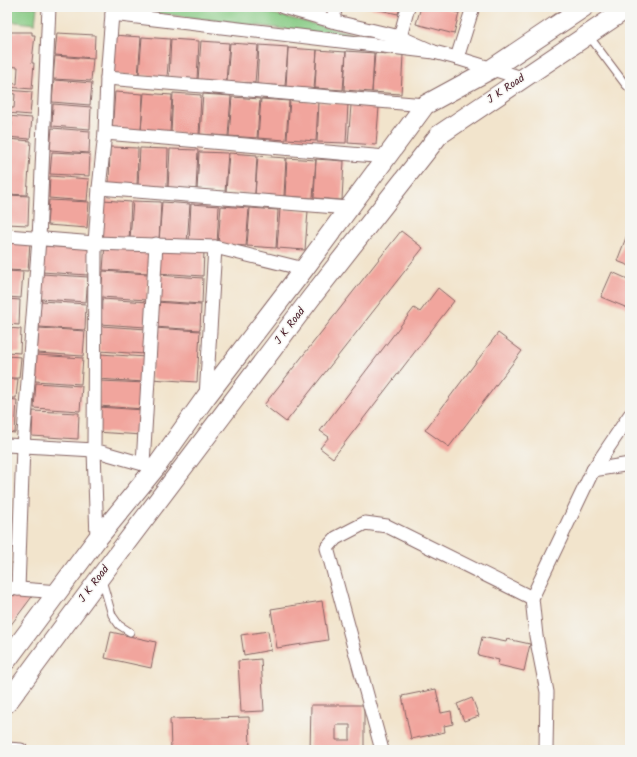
<svg xmlns="http://www.w3.org/2000/svg" width="637" height="757" viewBox="0 0 637 757" font-family="Kalam,sans-serif">
  <style>
    .green { fill: #86ca83; stroke: #687457 }
    .building { fill: #f1a59d; fill-rule: evenodd }
    .lines { fill: none; stroke-linecap: round; stroke-linejoin: round }
    .lane-casing { stroke: #856463; stroke-width: 9 }
    .street-casing { stroke: #856463; stroke-width: 15 }
    .secondary-casing { stroke: #856463; stroke-width: 21 }
    .lane { stroke: #fff; stroke-width: 7 }
    .street { stroke: #fff; stroke-width: 13 }
    .secondary { stroke: #fff; stroke-width: 19 }
    .labels { text-anchor: middle; dominant-baseline: central; stroke-width: 3; stroke-linejoin: round; paint-order: stroke }
    .street-label { font-size: 11px; fill: #4a1f2b; stroke: #f6f6f2 }
  </style>
  <rect width="100%" height="100%" fill="#f6f6f2"/>
  <filter id="ink" filterUnits="userSpaceOnUse"><feTurbulence type="fractalNoise" baseFrequency=".025" numOctaves="2"/><feDisplacementMap in="SourceGraphic" scale="8" xChannelSelector="R" yChannelSelector="G"/><feConvolveMatrix kernelMatrix="1 2 1 2 8 2 1 2 1" color-interpolation-filters="sRGB"/></filter>
  <filter id="wash" filterUnits="userSpaceOnUse"><feTurbulence type="fractalNoise" baseFrequency=".012" numOctaves="4" result="noise"/><feDisplacementMap in="SourceGraphic" scale="16" xChannelSelector="R" yChannelSelector="G"/><feGaussianBlur stdDeviation="0.9" result="paint"/><feColorMatrix in="noise" values="0 0 0 0 0 0 0 0 0 0 0 0 0 0 0 0 0 1.4 0 .05"/><feComposite in="paint" operator="in"/></filter>
  <g filter="url(#wash)">
    <rect width="100%" height="100%" fill="#f2e4cc"/>
    <g class="green">
      <polygon points="7,7 37,7 35,24 7,21"/>
      <polygon points="132,7 245,7 387,42 132,10"/>
    </g>
    <g id="blocks">
      <g class="building">
        <polygon points="366,7 400,7 398,14"/>
        <polygon points="421,7 438,7 459,13 454,34 416,24"/>
        <polygon points="444,7 461,7 459,12"/>
        <polygon points="7,32 32,32 32,35 35,35 32,61 32,63 34,63 32,89 7,87 7,83 17,84 18,67 7,66"/>
        <polygon points="57,33 95,35 94,58 55,55"/>
        <polygon points="113,35 141,37 138,76 110,74"/>
        <polygon points="142,37 170,39 167,77 139,75"/>
        <polygon points="171,39 199,41 197,79 169,77"/>
        <polygon points="201,41 229,43 226,82 198,80"/>
        <polygon points="230,43 258,45 255,83 227,82"/>
        <polygon points="259,45 288,47 285,86 257,84"/>
        <polygon points="288,48 317,50 314,89 286,87"/>
        <polygon points="317,50 346,52 343,90 315,88"/>
        <polygon points="346,51 374,53 372,92 344,90"/>
        <polygon points="375,53 403,55 401,94 372,92"/>
        <polygon points="55,56 93,59 91,81 53,79"/>
        <polygon points="54,80 92,83 90,105 52,102"/>
        <polygon points="7,90 32,92 30,115 7,113 7,108 14,108 15,94 7,93"/>
        <polygon points="115,92 143,94 141,132 112,131"/>
        <polygon points="144,93 172,95 170,133 141,131"/>
        <polygon points="173,93 201,95 199,135 171,133"/>
        <polygon points="203,94 231,96 228,136 200,134"/>
        <polygon points="232,97 260,99 257,138 229,136"/>
        <polygon points="261,99 289,101 286,140 258,138"/>
        <polygon points="290,100 318,102 316,141 287,139"/>
        <polygon points="319,102 348,104 346,143 317,142"/>
        <polygon points="53,104 91,107 90,129 52,126"/>
        <polygon points="351,105 379,107 376,145 348,143"/>
        <polygon points="7,116 32,118 30,139 7,137 7,134 11,134 12,123 7,123"/>
        <polygon points="52,128 90,131 89,153 50,150"/>
        <polygon points="7,139 31,141 27,195 7,194"/>
        <polygon points="110,147 138,148 137,187 109,186"/>
        <polygon points="140,148 168,149 167,188 138,186"/>
        <polygon points="170,149 198,150 196,189 168,188"/>
        <polygon points="52,152 90,154 89,176 50,174"/>
        <polygon points="199,152 228,153 225,192 197,191"/>
        <polygon points="229,153 257,155 255,194 226,192"/>
        <polygon points="258,156 286,158 284,196 255,194"/>
        <polygon points="287,158 316,160 313,198 285,196"/>
        <polygon points="316,159 344,161 342,200 314,198"/>
        <polygon points="50,176 89,179 87,201 49,198"/>
        <polygon points="7,195 29,196 28,225 7,224"/>
        <polygon points="49,200 89,202 87,228 47,225"/>
        <polygon points="103,200 131,202 129,241 100,239"/>
        <polygon points="133,201 161,202 159,241 130,239"/>
        <polygon points="162,202 190,204 187,243 159,241"/>
        <polygon points="191,204 219,206 217,245 189,243"/>
        <polygon points="221,206 249,208 246,246 218,244"/>
        <polygon points="250,208 278,210 276,248 247,246"/>
        <polygon points="280,209 308,211 305,250 277,248"/>
        <polygon points="401,231 423,248 286,422 264,405"/>
        <polygon points="627,235 630,236 630,266 617,261"/>
        <polygon points="7,240 30,241 28,271 7,270"/>
        <polygon points="105,244 151,247 149,273 103,270"/>
        <polygon points="44,246 90,249 88,275 42,272"/>
        <polygon points="158,248 204,251 203,276 157,273"/>
        <polygon points="7,271 23,272 21,298 7,297"/>
        <polygon points="103,271 148,274 147,300 101,297"/>
        <polygon points="612,272 630,280 630,309 601,297"/>
        <polygon points="42,274 88,277 86,302 40,299"/>
        <polygon points="157,275 203,278 202,304 156,301"/>
        <polygon points="438,288 454,301 333,458 320,448 329,437 320,431 414,308 420,312"/>
        <polygon points="7,299 20,300 19,325 7,324"/>
        <polygon points="102,299 148,302 146,327 100,324"/>
        <polygon points="41,301 86,304 85,330 39,327"/>
        <polygon points="155,302 201,305 200,330 154,327"/>
        <polygon points="101,326 147,329 145,354 99,351"/>
        <polygon points="7,328 21,329 20,353 7,352"/>
        <polygon points="39,328 85,331 83,356 37,353"/>
        <polygon points="154,328 200,331 197,382 151,379"/>
        <polygon points="498,333 522,351 449,447 425,430"/>
        <polygon points="100,354 146,357 144,382 98,379"/>
        <polygon points="37,355 83,358 81,384 35,381"/>
        <polygon points="7,356 21,357 19,378 7,378"/>
        <polygon points="7,379 18,379 16,398 7,398"/>
        <polygon points="100,381 146,383 144,409 98,406"/>
        <polygon points="36,383 82,386 80,411 34,408"/>
        <polygon points="7,399 17,400 15,433 7,432"/>
        <polygon points="98,407 144,410 142,435 96,432"/>
        <polygon points="33,411 79,413 78,439 32,436"/>
        <polygon points="7,552 9,552 8,563 7,563"/>
        <polygon points="7,593 34,594 7,630"/>
        <polygon points="322,601 328,640 277,648 271,609"/>
        <polygon points="268,631 271,650 244,655 241,635"/>
        <polygon points="111,632 156,642 151,668 105,658"/>
        <polygon points="482,637 506,642 507,639 530,644 524,671 498,665 499,660 478,655"/>
        <polygon points="261,659 264,711 241,712 238,661"/>
        <polygon points="436,689 441,713 451,711 453,724 444,726 445,732 411,739 402,696"/>
        <polygon points="472,698 479,716 464,721 457,704"/>
        <path d="M311 705H364V750H310ZM336 725H350V740H336Z"/>
        <polygon points="249,717 250,750 171,750 170,719"/>
      </g>
    </g>
  </g>
  <g filter="url(#ink)">
    <use href="#blocks" fill-opacity="0" stroke="#856463" stroke-width="1"/>
    <g class="lines">
      <defs>
        <g id="lane">
          <polyline points="589,36 625,84 630,89"/>
          <polyline points="102,580 112,615 119,625 130,632"/>
        </g>
        <g id="street">
          <polyline points="283,7 332,21 400,37 434,52 457,58 522,78"/>
          <polyline points="112,14 434,52"/>
          <polyline points="332,21 336,7"/>
          <polyline points="400,37 408,7"/>
          <polyline points="457,58 473,7"/>
          <polyline points="107,78 425,105"/>
          <polyline points="105,133 386,157"/>
          <polyline points="99,188 348,208"/>
          <polyline points="7,236 95,243 215,247 304,269"/>
          <polyline points="206,397 215,247"/>
          <polyline points="7,445 94,450 150,466"/>
          <polyline points="143,464 156,244"/>
          <polyline points="593,470 630,464"/>
          <polyline points="97,539 94,450 95,243 99,188 105,133 107,78 112,14 113,7"/>
          <polyline points="7,588 59,592"/>
          <polyline points="18,589 23,446 39,239 49,7"/>
          <polyline points="7,749 21,750"/>
          <polyline points="382,750 327,548 336,538 365,523 387,526 532,598"/>
          <polyline points="546,750 547,692 536,636 532,598 593,470 630,415"/>
        </g>
        <g id="secondary">
          <polyline points="7,660 97,539 156,467 206,397 304,269 425,105 493,68 584,7"/>
          <polyline points="7,703 101,576 311,298 439,135 629,7"/>
        </g>
      </defs>
      <use href="#lane" class="lane-casing"/>
      <use href="#street" class="street-casing"/>
      <use href="#secondary" class="secondary-casing"/>
      <use href="#lane" class="lane"/>
      <use href="#street" class="street"/>
      <use href="#secondary" class="secondary"/>
    </g>
  </g>
  <g class="labels">
    <g class="street-label">
      <text transform="translate(506 89) rotate(-34)">J K Road</text>
      <text transform="translate(290 326) rotate(-53)">J K Road</text>
      <text transform="translate(94 584) rotate(-53)">J K Road</text>
    </g>
  </g>
  <rect width="637" height="757" fill="none" stroke="#f6f6f2" stroke-width="24"/>
</svg>
